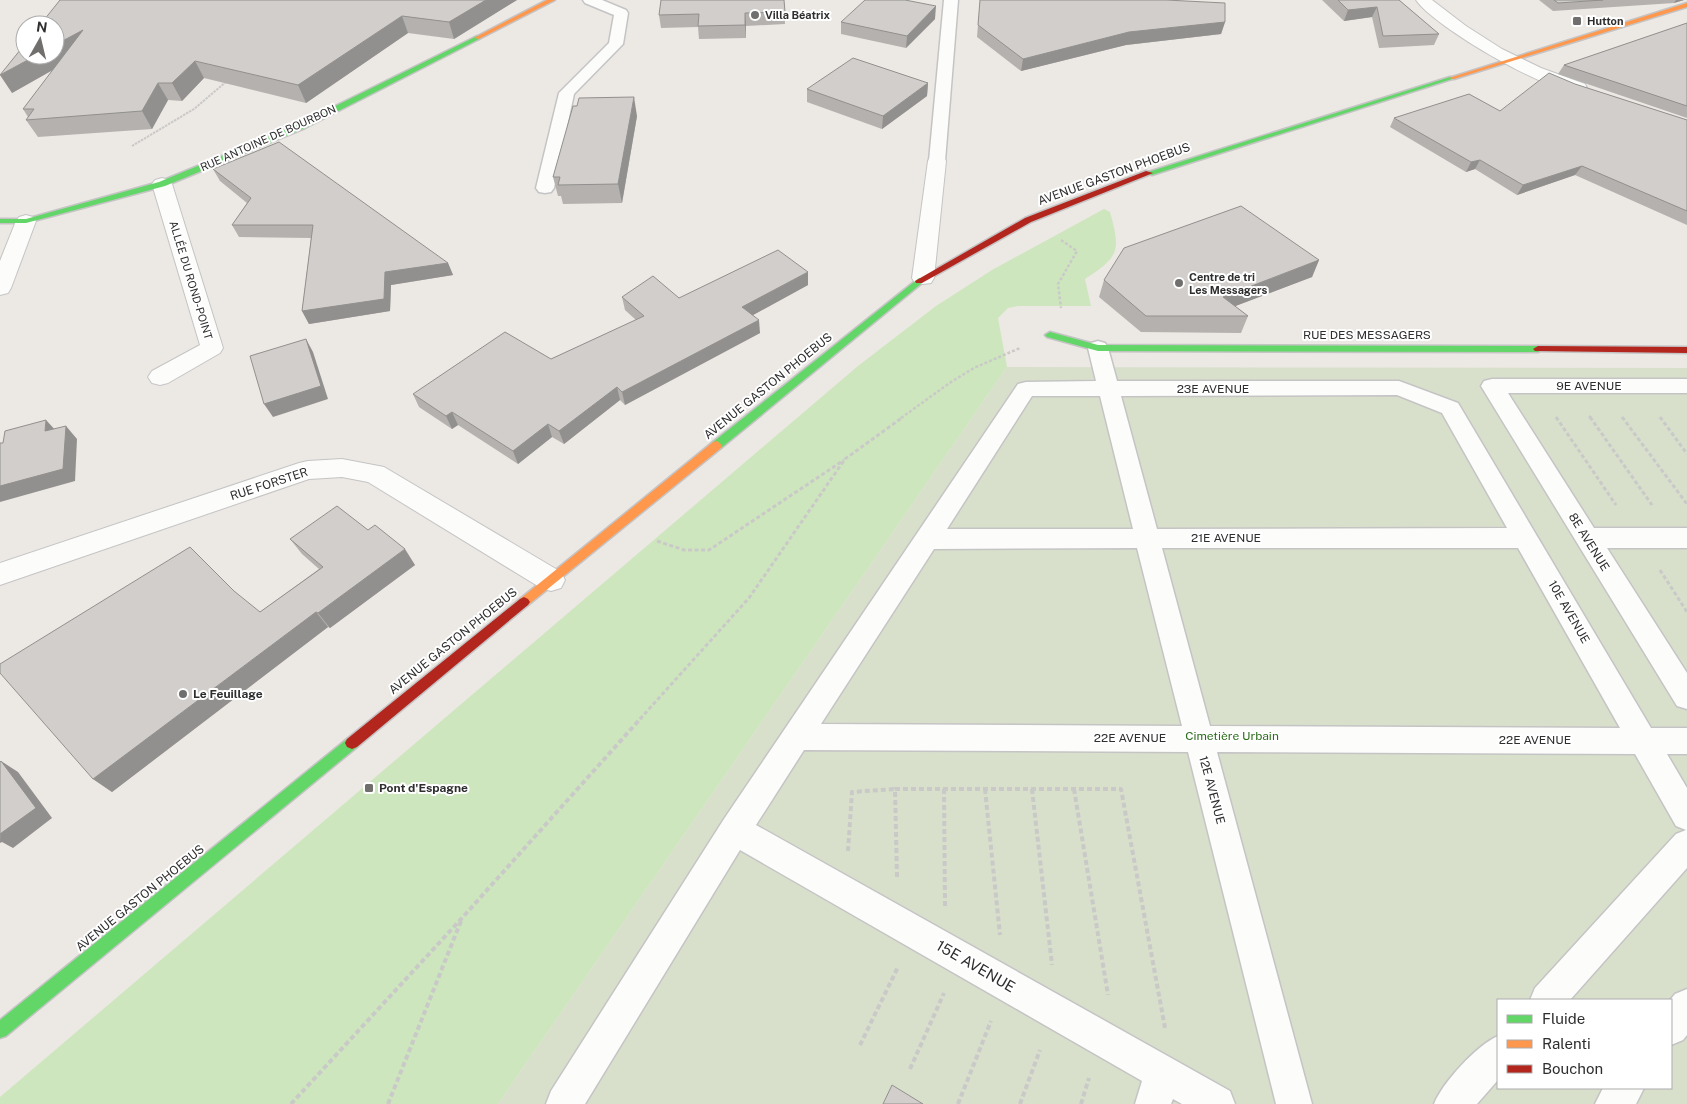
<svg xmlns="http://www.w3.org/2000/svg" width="1687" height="1104" viewBox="0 0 1687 1104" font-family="'Public Sans',sans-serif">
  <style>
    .green { fill: #cee6be }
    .cemetery { fill: #d8e0cc; fill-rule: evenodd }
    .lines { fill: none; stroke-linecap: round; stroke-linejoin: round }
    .lane-casing { stroke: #c5c4c5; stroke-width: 3 }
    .street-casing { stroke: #c5c4c5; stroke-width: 2 }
    .fast-casing { stroke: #c5c4c5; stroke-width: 3 }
    .slow-casing { stroke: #c5c4c5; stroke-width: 3 }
    .jam-casing { stroke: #c5c4c5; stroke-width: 3 }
    .path-far3 { stroke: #c9c9c8; stroke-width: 2; stroke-dasharray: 2.5 1; stroke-linecap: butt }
    .path-far2 { stroke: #c9c9c8; stroke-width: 2.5; stroke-dasharray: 3 2; stroke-linecap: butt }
    .path-far1 { stroke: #c9c9c8; stroke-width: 3; stroke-dasharray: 4 2.5; stroke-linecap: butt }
    .path { stroke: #c9c9c8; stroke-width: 4; stroke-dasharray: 5 3; stroke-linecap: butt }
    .lane { fill: #fcfcfb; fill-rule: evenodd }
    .street { fill: #fcfcfb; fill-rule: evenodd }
    .fast { fill: #63d668; fill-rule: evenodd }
    .slow { fill: #ff974d; fill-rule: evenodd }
    .jam { fill: #b3261e; fill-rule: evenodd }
    .wall { fill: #b4b1af }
    .shaded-wall { fill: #92908e }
    .building { fill: #d1cecb; stroke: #92908e }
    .poi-dot { fill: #706f6e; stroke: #fff; stroke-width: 2 }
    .labels { text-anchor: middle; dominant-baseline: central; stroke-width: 4; stroke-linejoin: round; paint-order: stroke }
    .far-poi-label { font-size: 11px; font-weight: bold; fill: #2e2e2e; stroke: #fff; text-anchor: start }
    .far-street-label { font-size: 11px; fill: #2e2e2e; stroke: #fff }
    .street-label { font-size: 12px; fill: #2e2e2e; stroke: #fff }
    .poi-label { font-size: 12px; font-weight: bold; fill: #2e2e2e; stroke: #fff; text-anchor: start }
    .park-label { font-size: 12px; fill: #2c6e1b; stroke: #fff }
    .near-street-label { font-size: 15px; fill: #2e2e2e; stroke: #fff }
  </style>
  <rect width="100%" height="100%" fill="#ece8e4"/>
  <path class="green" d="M1104 209 1110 212C1121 251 1119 257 1085 279L1091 306H1018L1008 308 998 318 1007 367 498 1104H0V1097L858 366 936 306 992 270Z"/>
  <path class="cemetery" d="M1007 367 1687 368V1104H498ZM1498 1000H1671V1088H1498Z"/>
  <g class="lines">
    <defs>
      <g id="lane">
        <polygon points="583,0 602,0 626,10 628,13 623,44 574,94 554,188 551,192 545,193 539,192 536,188 559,93 609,43 614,15 585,3"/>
        <polygon points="944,0 958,0 945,161 943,165 931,165 929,161"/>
        <path d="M1098 341 1105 343 1108 348 1117 381H1399L1458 403 1651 728H1687V754H1667L1687 788V868L1570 1000H1530L1535 988 1676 834 1686 830 1676 826 1635 754 1217 752 1312 1104H1276L1188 752 804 750 756 825 1230 1091 1235 1104H1182L1173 1099 1171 1104H1135L1142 1081 740 850 585 1104H546L551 1091 724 819 1018 384 1026 382 1096 381 1088 348 1091 343ZM1397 395 1442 413 1507 528 1157 529 1121 396ZM1032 396H1100L1133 529H947ZM1137 548 1182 726 821 724 934 549ZM1162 548H1518L1620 728 1210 726Z"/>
        <polygon points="1492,379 1687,379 1687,393 1508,393 1594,528 1687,528 1687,548 1607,548 1687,673 1687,709 1677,706 1481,386 1484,381"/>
        <polygon points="1687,989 1687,1035 1683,1040 1671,1045 1670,1000 1675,994"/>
        <path d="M1498 1036V1080L1477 1104H1434C1442 1083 1477 1045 1498 1036Z"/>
        <polygon points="1603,1088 1644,1088 1636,1104 1595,1104"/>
      </g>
      <g id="street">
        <path d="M1416 0H1432L1466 26 1502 49 1541 68 1585 84 1587 88 1585 92C1556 99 1433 26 1416 0Z"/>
        <polygon points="937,155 944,157 946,161 934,278 931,283 923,284 915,283 912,278 928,161 930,157"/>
        <polygon points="162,178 169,180 172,184 223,348 220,353 168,383 160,385 152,383 148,377 152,371 200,345 152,184 155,180"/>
        <polygon points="26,215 33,217 36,221 11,288 8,293 0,295 0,261 16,221 19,217"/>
        <polygon points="342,459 384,467 561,572 565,580 561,588 551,591 541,588 368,482 342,477 309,479 0,585 0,563 299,463 308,461"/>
      </g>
      <g id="fast">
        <polygon points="477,36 480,38 479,39 305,128 165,186 26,223 0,223 0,219 26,219 159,182 299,124"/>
        <polygon points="1450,77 1455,78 1152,175 1145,173"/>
        <polygon points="919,278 922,279 922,283 721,448 713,448 712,445 713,442"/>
        <polygon points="1050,332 1098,345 1538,346 1543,349 1538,352 1098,351 1047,337 1045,335"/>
        <polygon points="352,737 357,739 359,743 357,747 6,1036 0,1038 0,1020 347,739"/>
      </g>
      <g id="slow">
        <polygon points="547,0 555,0 479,39 474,38"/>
        <polygon points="1687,3 1687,7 1454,79 1449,78"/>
        <polygon points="717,441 722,445 721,448 528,605 524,607 520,605 518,602 520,599 713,442"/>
      </g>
      <g id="jam">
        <polygon points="1146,171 1153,173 1031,222 922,283 916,283 915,281 1025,218"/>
        <polygon points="1538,346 1687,347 1687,353 1535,351 1533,349"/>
        <polygon points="524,597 528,599 530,602 528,605 357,747 352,749 347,747 345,743 347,739 520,599"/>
      </g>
    </defs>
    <use href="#lane" class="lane-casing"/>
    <use href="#street" class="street-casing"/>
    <use href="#fast" class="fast-casing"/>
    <use href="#slow" class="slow-casing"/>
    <use href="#jam" class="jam-casing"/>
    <polyline class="path-far3" points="132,146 194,109 227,81"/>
    <g class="path-far2">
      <polyline points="1061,240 1077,251 1058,284 1061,308"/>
      <polyline points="1589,416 1591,418"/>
      <polyline points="901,418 951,382 974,368 1020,348"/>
    </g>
    <g class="path-far1">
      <polyline points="1556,417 1616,505"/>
      <polyline points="1590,417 1652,505"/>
      <polyline points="1622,417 1687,504"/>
      <polyline points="1660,417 1687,454"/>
      <polyline points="657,541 684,550 709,550 844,460"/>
      <polyline points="1660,570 1687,612"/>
      <polyline points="640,719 749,598 845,459 903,417"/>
    </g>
    <g class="path">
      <polyline points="944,789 945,906"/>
      <polyline points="985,789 1000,935"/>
      <polyline points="1032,789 1052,965"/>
      <polyline points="1074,789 1108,995"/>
      <polyline points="848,851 852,792 895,789"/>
      <polyline points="897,877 895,789 1121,789 1165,1028"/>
      <polyline points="860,1045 898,967"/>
      <polyline points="910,1069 944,993"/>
      <polyline points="291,1104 462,918 641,718"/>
      <polyline points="388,1104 461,921"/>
      <polyline points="958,1104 991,1021"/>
      <polyline points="1020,1104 1040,1050"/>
      <polyline points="1081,1104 1089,1078"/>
    </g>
    <use href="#lane" class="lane"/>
    <use href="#street" class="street"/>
    <use href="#fast" class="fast"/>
    <use href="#slow" class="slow"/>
    <use href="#jam" class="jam"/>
  </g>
  <g class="wall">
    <polygon points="60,0 517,0 454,39 408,33 306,103 204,78 182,101 168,100 152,129 38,137 26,120 28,117 23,109 53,70 12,93"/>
    <polygon points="784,0 785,24 746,26 746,38 699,39 698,27 661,28 659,15"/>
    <polygon points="980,0 1225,22 1221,34 1126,45 1021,71 977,37"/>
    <polygon points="1322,0 1399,0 1439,34 1434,45 1379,48 1372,17 1344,21"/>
    <polygon points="1539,0 1684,0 1674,3 1553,11"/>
    <polygon points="935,19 906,48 841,34 841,22"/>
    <polygon points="1687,23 1687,118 1558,74 1564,65"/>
    <polygon points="928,83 927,96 882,129 807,102 807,89"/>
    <polygon points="1575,84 1687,120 1687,225 1575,175 1517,195 1475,169 1466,172 1390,127 1394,118 1500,111"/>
    <polygon points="577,106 637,116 622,203 563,204 561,196 558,196 553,177"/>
    <polygon points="213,169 448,263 453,275 391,285 390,311 309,324 302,311 311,238 239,237 232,225 247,203 220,181"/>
    <polygon points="1319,260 1312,277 1235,306 1248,316 1241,333 1141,332 1099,297 1104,280"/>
    <polygon points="808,272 808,285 753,315 760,333 625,405 620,400 564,444 552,437 518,464 458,425 452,429 419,407 413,394 551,359 636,320 625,310 622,297 679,298"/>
    <polygon points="368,530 415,565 330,628 328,627 112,792 93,779 260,612 319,569 302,554 290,539"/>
  </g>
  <g class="shaded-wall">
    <polygon points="486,0 517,0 454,39 449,22"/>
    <polygon points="1676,0 1684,0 1674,3"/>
    <polygon points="936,6 935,19 906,48 907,36"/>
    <polygon points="1377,7 1372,17 1344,21 1348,10"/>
    <polygon points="745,13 746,26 746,38 745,25"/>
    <polygon points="402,16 408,33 306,103 298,85"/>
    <polygon points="1225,22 1221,34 1126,45 1021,71 1023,59 1129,32"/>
    <polygon points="83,30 93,47 12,93 0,75 37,55 55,55 55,45"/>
    <polygon points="195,61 204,78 182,101 172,83"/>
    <polygon points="158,83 168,100 152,129 142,111"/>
    <polygon points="928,83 927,96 882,129 883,116"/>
    <polygon points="634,97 637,116 622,203 618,184"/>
    <polygon points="1480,160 1475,169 1466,172 1471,162"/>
    <polygon points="1582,166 1575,175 1517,195 1523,185"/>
    <polygon points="1319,260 1312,277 1217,313 1223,297"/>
    <polygon points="448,263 453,275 391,285 390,311 309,324 302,311 385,272"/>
    <polygon points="808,272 808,285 744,320 742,307"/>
    <polygon points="759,320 760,333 625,405 622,392"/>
    <polygon points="306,339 313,352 328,399 273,417 264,404"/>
    <polygon points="617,387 620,400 564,444 559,431"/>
    <polygon points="452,412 458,425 452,429 446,416"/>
    <polygon points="46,420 58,433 45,431"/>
    <polygon points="548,424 552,437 518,464 513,451"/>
    <polygon points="66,426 77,439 75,481 0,502 0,486"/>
    <polygon points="405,549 415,565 330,628 318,613"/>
    <polygon points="316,612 328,627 112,792 93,779"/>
    <polygon points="1,761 18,772 52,818 13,848 2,842 0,843"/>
  </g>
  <g class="building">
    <polygon points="60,0 486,0 449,22 402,16 298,85 195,61 172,83 158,83 142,111 26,120 34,109 23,109 83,30 55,45 55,25 40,25"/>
    <polygon points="661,0 784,0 785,12 745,13 745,25 698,26 699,14 659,15"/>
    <polygon points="865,0 905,0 936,6 907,36 841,22"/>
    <polygon points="980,0 1166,0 1225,3 1225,22 1129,32 1023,59 978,25"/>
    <polygon points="1338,0 1399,0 1439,34 1383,36 1377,7 1348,10"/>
    <polygon points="1554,0 1603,0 1558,3"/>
    <polygon points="1687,23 1687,106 1564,65"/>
    <polygon points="25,44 25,55 37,55 0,75"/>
    <polygon points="853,58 928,83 883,116 807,89"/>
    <polygon points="1549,73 1575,84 1687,120 1687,211 1582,166 1523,185 1480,160 1471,162 1394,118 1469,94 1500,111"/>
    <polygon points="634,97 618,184 558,185 560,177 553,177 573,106 577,106 579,98"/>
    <polygon points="279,142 448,263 385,272 384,299 302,311 313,225 232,225 251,198 213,169"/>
    <polygon points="1241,206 1319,260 1223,297 1248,316 1146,316 1104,280 1124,248"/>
    <polygon points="778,250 808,272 742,307 759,320 622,392 617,387 559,431 548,424 513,451 452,412 446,416 413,394 505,332 551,359 644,316 622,297 653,276 679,298"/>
    <polygon points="306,339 321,386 264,404 250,356"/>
    <polygon points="46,420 45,431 66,426 63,469 0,486 0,443 3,443 5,431"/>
    <polygon points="337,506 368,530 375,525 405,549 318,613 316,612 93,779 0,673 0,664 190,547 234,591 260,612 323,567 290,539"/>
    <polygon points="1,761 36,808 0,834 0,762"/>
    <polygon points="892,1085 923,1104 883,1104"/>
  </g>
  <g class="poi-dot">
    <circle cx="755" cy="15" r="5"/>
    <rect x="1572" y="16" width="10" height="10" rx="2.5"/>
    <circle cx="1179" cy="283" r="5"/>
    <circle cx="183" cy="694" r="5"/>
    <rect x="364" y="783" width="10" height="10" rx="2.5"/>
  </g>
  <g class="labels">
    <g class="far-poi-label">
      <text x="765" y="15">Villa Béatrix</text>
      <text x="1587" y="21">Hutton</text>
      <text x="1189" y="277">Centre de tri<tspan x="1189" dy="13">Les Messagers</tspan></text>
    </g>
    <g class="far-street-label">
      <text transform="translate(268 138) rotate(-24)">RUE ANTOINE DE BOURBON</text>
      <text transform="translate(191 280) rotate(73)">ALLÉE DU ROND-POINT</text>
    </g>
    <g class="street-label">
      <text transform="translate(1114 174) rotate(-20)">AVENUE GASTON PHOEBUS</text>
      <text x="1367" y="335">RUE DES MESSAGERS</text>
      <text transform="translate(768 386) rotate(-39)">AVENUE GASTON PHOEBUS</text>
      <text x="1589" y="386">9E AVENUE</text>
      <text x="1213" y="389">23E AVENUE</text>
      <text transform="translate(269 484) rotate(-18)">RUE FORSTER</text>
      <text x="1226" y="538">21E AVENUE</text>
      <text transform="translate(1589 542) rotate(58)">8E AVENUE</text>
      <text transform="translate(1569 612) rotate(60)">10E AVENUE</text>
      <text transform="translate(453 641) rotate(-39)">AVENUE GASTON PHOEBUS</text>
      <text x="1130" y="738">22E AVENUE</text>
      <text x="1535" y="740">22E AVENUE</text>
      <text transform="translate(1212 790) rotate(75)">12E AVENUE</text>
      <text transform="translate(140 898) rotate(-39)">AVENUE GASTON PHOEBUS</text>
    </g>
    <g class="poi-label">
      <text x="193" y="694">Le Feuillage</text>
      <text x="379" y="788">Pont d'Espagne</text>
    </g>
    <g class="park-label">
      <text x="1232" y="736">Cimetière Urbain</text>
    </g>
    <g class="near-street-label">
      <text transform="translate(976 966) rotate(30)">15E AVENUE</text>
    </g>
  </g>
  <rect x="1497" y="999" width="175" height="90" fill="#ffffff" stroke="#ababab"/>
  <rect x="1507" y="1015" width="25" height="8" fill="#63d668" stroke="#ababab"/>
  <text x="1542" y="1024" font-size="15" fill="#2e2e2e">Fluide</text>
  <rect x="1507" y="1040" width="25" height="8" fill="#ff974d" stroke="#ababab"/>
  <text x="1542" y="1049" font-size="15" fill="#2e2e2e">Ralenti</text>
  <rect x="1507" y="1065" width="25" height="8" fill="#b3261e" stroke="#ababab"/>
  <text x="1542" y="1074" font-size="15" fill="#2e2e2e">Bouchon</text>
  <g transform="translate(40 40) rotate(8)"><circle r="24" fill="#ffffff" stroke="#ababab"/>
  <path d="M0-4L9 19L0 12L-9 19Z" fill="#706f6e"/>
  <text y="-8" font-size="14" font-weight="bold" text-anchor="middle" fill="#2e2e2e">N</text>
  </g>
</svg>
